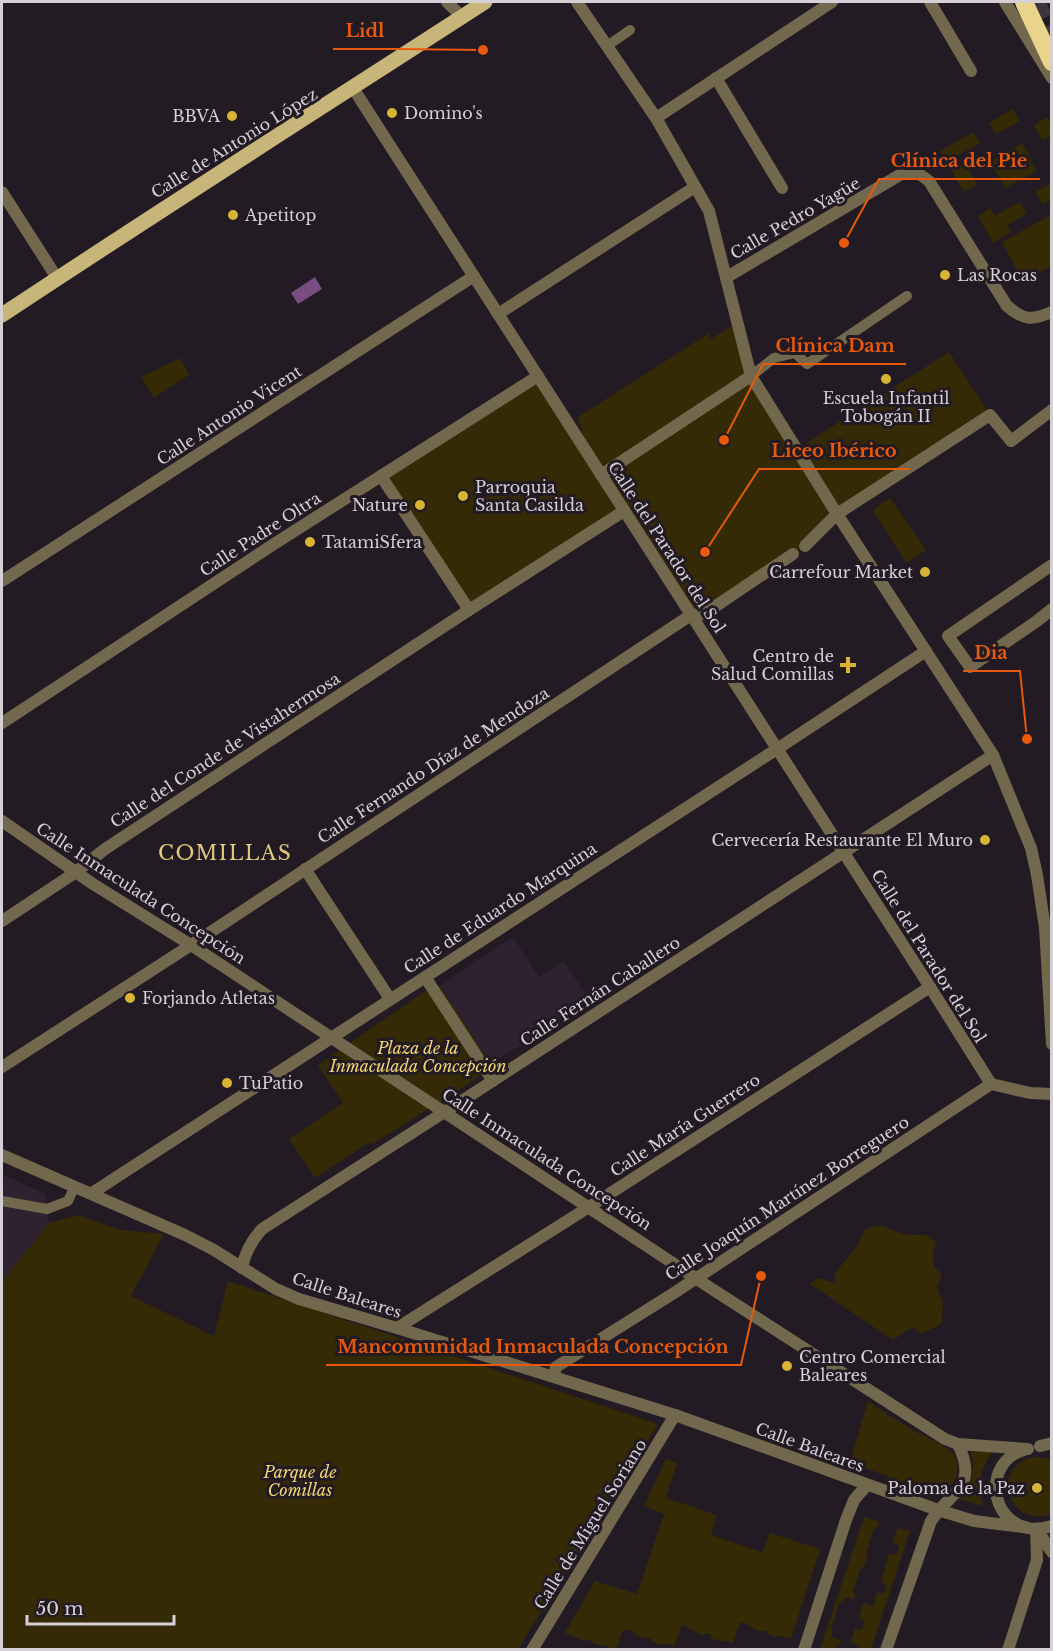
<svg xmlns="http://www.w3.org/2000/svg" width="1053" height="1651" viewBox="0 0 1053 1651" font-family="'Libre Baskerville',serif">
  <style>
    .built { fill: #2e2230 }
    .green { fill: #342a06 }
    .water { fill: #784e82 }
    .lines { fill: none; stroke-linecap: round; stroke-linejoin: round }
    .motorway-tunnel { stroke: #3d363f; stroke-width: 18; stroke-dasharray: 18 9; stroke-linecap: butt }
    .service { stroke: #71684d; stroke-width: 10 }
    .pedestrian { stroke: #71684d; stroke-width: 12 }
    .minor { stroke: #71684d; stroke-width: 12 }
    .tertiary { stroke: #71684d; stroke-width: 12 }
    .primary { stroke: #c7b579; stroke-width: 15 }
    .motorway { stroke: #ead38a; stroke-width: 18 }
    .poi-dot { fill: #d7b434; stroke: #221b24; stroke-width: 2 }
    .labels { text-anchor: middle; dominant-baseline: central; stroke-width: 6; stroke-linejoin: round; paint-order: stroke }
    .poi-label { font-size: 16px; fill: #d5d0d6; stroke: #221b24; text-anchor: start }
    .street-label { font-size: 16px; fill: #d5d0d6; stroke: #221b24 }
    .park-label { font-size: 16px; font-style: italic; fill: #f3d570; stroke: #221b24 }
    .quarter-label { font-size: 20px; letter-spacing: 1.5px; fill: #e0c87c; stroke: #221b24 }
    .leader { fill: none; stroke: #e8590c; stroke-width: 2 }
    .callout-dot { fill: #e8590c; stroke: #221b24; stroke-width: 2 }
    .callout-label { font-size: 18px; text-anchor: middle; font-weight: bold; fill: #e8590c; stroke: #221b24; stroke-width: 6; stroke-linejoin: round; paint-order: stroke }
  </style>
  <rect width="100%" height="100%" fill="#221b24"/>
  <g class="built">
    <polygon points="513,937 539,977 563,961 590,1000 491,1064 440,986"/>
    <polygon points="2,1174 45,1194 49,1223 2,1281"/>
  </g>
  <g class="green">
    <polygon points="1013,109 1020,121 996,134 989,123"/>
    <polygon points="1047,117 1051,125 1051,139 1050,136 1042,141 1034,125"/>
    <polygon points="973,132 980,143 947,162 940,151"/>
    <polygon points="1023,143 1037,171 1005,188 990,161"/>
    <polygon points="964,162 977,185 964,192 951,169"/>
    <polygon points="1051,183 1051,199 1043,205 1035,192"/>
    <polygon points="1020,202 1027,214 1008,225 1011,232 993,243 978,216 990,208 995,216"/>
    <polygon points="1051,215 1051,266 1023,282 1002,242"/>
    <polygon points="738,322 751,376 797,449 949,352 990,415 838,514 805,546 704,614 691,615 624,511 469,610 381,476 538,376 587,451 578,417 711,332 709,340"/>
    <polygon points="180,358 189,375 154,398 141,377"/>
    <polygon points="890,498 926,550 906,563 874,512 875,508"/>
    <polygon points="440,986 491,1064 487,1071 450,1096 372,1144 368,1143 315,1178 289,1139 343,1103 318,1065 431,987"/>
    <polygon points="78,1215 120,1230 164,1234 131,1296 214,1336 228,1281 658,1424 518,1649 2,1649 2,1281 49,1223"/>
    <polygon points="879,1225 907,1235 926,1235 936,1242 933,1251 934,1267 942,1274 937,1286 943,1304 941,1324 921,1334 913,1327 893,1340 810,1284 818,1278 835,1283 835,1273 858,1245 865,1229"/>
    <path d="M868 1401C883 1411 899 1422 915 1431 926 1437 948 1446 955 1456 960 1465 958 1479 950 1486 943 1492 937 1493 929 1492L850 1462Z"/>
    <path d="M970 1452H992C979 1472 977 1483 983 1506L959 1499C971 1485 977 1470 970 1452Z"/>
    <path d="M1034 1457 1048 1458 1051 1461 1052 1513C1018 1529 991 1483 1021 1462 1024 1460 1030 1458 1034 1457Z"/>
    <path d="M666 1459 677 1463 666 1498 717 1515 711 1535 762 1552 770 1533 820 1549 791 1639 782 1636 776 1637 768 1634V1631L763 1630 762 1632C754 1629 748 1624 740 1622L733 1643C725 1640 718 1641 710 1638L711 1635 706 1633 704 1636C695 1632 691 1628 682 1625L674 1647 668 1644H658L651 1641V1638L646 1637 645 1639 637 1636 632 1631 623 1630 616 1649 592 1643 593 1641 587 1639 586 1642C578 1639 573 1636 565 1633L595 1581 637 1594 664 1514 644 1506Z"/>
    <polygon points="864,1517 879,1522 877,1529 874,1528 866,1554 868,1556 864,1568 861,1567 853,1593 855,1595 854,1600 845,1597 842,1603 839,1603 831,1629 833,1630 831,1637 841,1640 839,1645 836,1645 835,1649 820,1649"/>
    <polygon points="898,1528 910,1531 871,1649 858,1649 859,1646 850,1643 855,1629 862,1629 865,1621 859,1617 863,1603 873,1606 877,1593 884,1593 887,1586 881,1581 889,1554 897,1554 899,1546 893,1542"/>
  </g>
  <polygon class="water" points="315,277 322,289 298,304 291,293"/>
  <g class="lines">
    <polyline class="motorway-tunnel" points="1036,2 1052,36"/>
    <g class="service">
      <polyline points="607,46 630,30"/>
      <polyline points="751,376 774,358 795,353 807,364 907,296"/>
      <polyline points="2,1201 47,1209 68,1201 75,1186"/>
    </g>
    <g class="pedestrian">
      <polyline points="1011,441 1052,410"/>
      <polyline points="805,546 837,514"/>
      <polyline points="1052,565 948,636 970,667 1037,621 1052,609"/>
      <polyline points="691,615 704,614 793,554"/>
      <polyline points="425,977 493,1081"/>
    </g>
    <g class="minor">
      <polyline points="447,2 462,17"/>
      <polyline points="577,2 656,118 709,211 751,376 837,514 993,755 1031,848 1037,875 1045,928 1052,1044"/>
      <polyline points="930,2 971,71"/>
      <polyline points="1005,2 1052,78"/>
      <polyline points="716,78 782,188"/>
      <polyline points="353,88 930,987 991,1084"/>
      <polyline points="656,118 832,2"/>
      <polyline points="2,192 57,278"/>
      <path d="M727 277 903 173H918L929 181 1007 306C1024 320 1031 321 1052 312"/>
      <polyline points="498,314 695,187"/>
      <polyline points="601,475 751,376"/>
      <polyline points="381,476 469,610"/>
      <polyline points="837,514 990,415 1011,441"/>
      <polyline points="2,581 474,276"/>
      <polyline points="2,723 274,544 538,376"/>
      <polyline points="2,821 93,884 191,945 712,1289 945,1439 958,1444 1028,1449"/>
      <polyline points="305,869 390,999"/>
      <polyline points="2,921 76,872 105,849 469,610 624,511"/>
      <polyline points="2,1067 191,945 691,615"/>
      <polyline points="2,1155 185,1235 214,1250 276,1289 299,1299 397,1328 675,1415 938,1510 974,1521 1022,1527"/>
      <polyline points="92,1193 777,749 926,651"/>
      <path d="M242 1268C245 1252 251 1241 262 1229L471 1095 993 755"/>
      <polyline points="397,1328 589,1207 930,987"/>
      <polyline points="554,1376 556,1367 674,1293 991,1084 1030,1093 1052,1094"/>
      <path d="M1024 1450C984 1461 988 1520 1028 1528 1036 1530 1044 1528 1052 1526"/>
      <polyline points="1037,1530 1052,1552"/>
      <polyline points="532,1650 675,1415"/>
      <polyline points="804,1650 846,1520 854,1500 867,1485"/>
      <path d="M886 1650 931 1521C951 1490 979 1488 958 1444"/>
      <polyline points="1008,1650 1037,1560 1036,1529"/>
    </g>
    <polyline class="tertiary" points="1040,1446 1052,1443"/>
    <path class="primary" d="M2 315C162 209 324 106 485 2"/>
    <polyline class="motorway" points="1024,2 1052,62"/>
  </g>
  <g class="poi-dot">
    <circle cx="392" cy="113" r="6"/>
    <circle cx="232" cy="116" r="6"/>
    <circle cx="233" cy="215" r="6"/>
    <circle cx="945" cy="275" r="6"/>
    <circle cx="886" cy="379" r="6"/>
    <circle cx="463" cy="496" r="6"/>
    <circle cx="420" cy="505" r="6"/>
    <circle cx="310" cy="542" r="6"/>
    <circle cx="925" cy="572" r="6"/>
    <path d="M845 656h6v6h6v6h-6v6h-6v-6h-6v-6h6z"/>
    <circle cx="985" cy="840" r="6"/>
    <circle cx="130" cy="998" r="6"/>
    <circle cx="227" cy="1083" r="6"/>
    <circle cx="787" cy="1366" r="6"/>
    <circle cx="1037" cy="1488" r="6"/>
  </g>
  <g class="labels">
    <g class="poi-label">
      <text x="404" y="113">Domino's</text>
      <text x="220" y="116" text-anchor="end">BBVA</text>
      <text x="245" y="215">Apetitop</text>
      <text x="957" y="275">Las Rocas</text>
      <text x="886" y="398" text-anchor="middle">Escuela Infantil<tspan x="886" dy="18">Tobogán II</tspan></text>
      <text x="475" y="487">Parroquia<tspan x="475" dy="18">Santa Casilda</tspan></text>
      <text x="408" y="505" text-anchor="end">Nature</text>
      <text x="322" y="542">TatamiSfera</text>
      <text x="913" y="572" text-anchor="end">Carrefour Market</text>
      <text x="834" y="656" text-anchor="end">Centro de<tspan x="834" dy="18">Salud Comillas</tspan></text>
      <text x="973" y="840" text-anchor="end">Cervecería Restaurante El Muro</text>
      <text x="142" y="998">Forjando Atletas</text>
      <text x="239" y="1083">TuPatio</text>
      <text x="799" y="1357">Centro Comercial<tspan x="799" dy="18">Baleares</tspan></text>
      <text x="1025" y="1488" text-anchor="end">Paloma de la Paz</text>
    </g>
    <g class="street-label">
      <text transform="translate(234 143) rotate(-32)">Calle de Antonio López</text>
      <text transform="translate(795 218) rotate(-30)">Calle Pedro Yagüe</text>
      <text transform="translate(229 415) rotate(-33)">Calle Antonio Vicent</text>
      <text transform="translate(260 534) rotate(-33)">Calle Padre Oltra</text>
      <text transform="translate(667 547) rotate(57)">Calle del Parador del Sol</text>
      <text transform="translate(225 750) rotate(-33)">Calle del Conde de Vistahermosa</text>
      <text transform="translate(433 765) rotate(-33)">Calle Fernando Díaz de Mendoza</text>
      <text transform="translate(141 893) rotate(33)">Calle Inmaculada Concepción</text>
      <text transform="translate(500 908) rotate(-33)">Calle de Eduardo Marquina</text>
      <text transform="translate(929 956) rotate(58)">Calle del Parador del Sol</text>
      <text transform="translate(600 991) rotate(-33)">Calle Fernán Caballero</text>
      <text transform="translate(685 1125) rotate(-33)">Calle María Guerrero</text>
      <text transform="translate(547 1159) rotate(33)">Calle Inmaculada Concepción</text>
      <text transform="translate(787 1198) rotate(-33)">Calle Joaquín Martínez Borreguero</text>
      <text transform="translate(347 1295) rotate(18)">Calle Baleares</text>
      <text transform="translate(810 1447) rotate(20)">Calle Baleares</text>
      <text transform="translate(590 1524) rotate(-58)">Calle de Miguel Soriano</text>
    </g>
    <g class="park-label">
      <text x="418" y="1048">Plaza de la<tspan x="418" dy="18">Inmaculada Concepción</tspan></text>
      <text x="300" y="1472">Parque de<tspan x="300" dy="18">Comillas</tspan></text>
    </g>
    <g class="quarter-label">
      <text x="225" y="853">COMILLAS</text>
    </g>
  </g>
  <path class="leader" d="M483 50L396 49H333M844 243L879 179H1040M724 440L763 364H906M705 552L759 469H909M1027 739L1020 671H963M761 1276L741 1365H326"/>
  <g class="callout-dot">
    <circle cx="483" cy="50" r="6"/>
    <circle cx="844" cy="243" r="6"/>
    <circle cx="724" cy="440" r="6"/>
    <circle cx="705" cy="552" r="6"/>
    <circle cx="1027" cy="739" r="6"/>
    <circle cx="761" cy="1276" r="6"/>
  </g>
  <g class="callout-label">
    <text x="365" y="37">Lidl</text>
    <text x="959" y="167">Clínica del Pie</text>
    <text x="835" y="352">Clínica Dam</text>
    <text x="834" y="457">Liceo Ibérico</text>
    <text x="991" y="659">Dia</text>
    <text x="533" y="1353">Mancomunidad Inmaculada Concepción</text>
  </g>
  <rect width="1053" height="1651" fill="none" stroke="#d5d0d6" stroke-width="6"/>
  <path d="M27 1615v9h147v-9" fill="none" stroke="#d5d0d6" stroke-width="3"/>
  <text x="36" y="1615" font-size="18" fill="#d5d0d6" stroke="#221b24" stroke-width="4.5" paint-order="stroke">50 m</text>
</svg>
